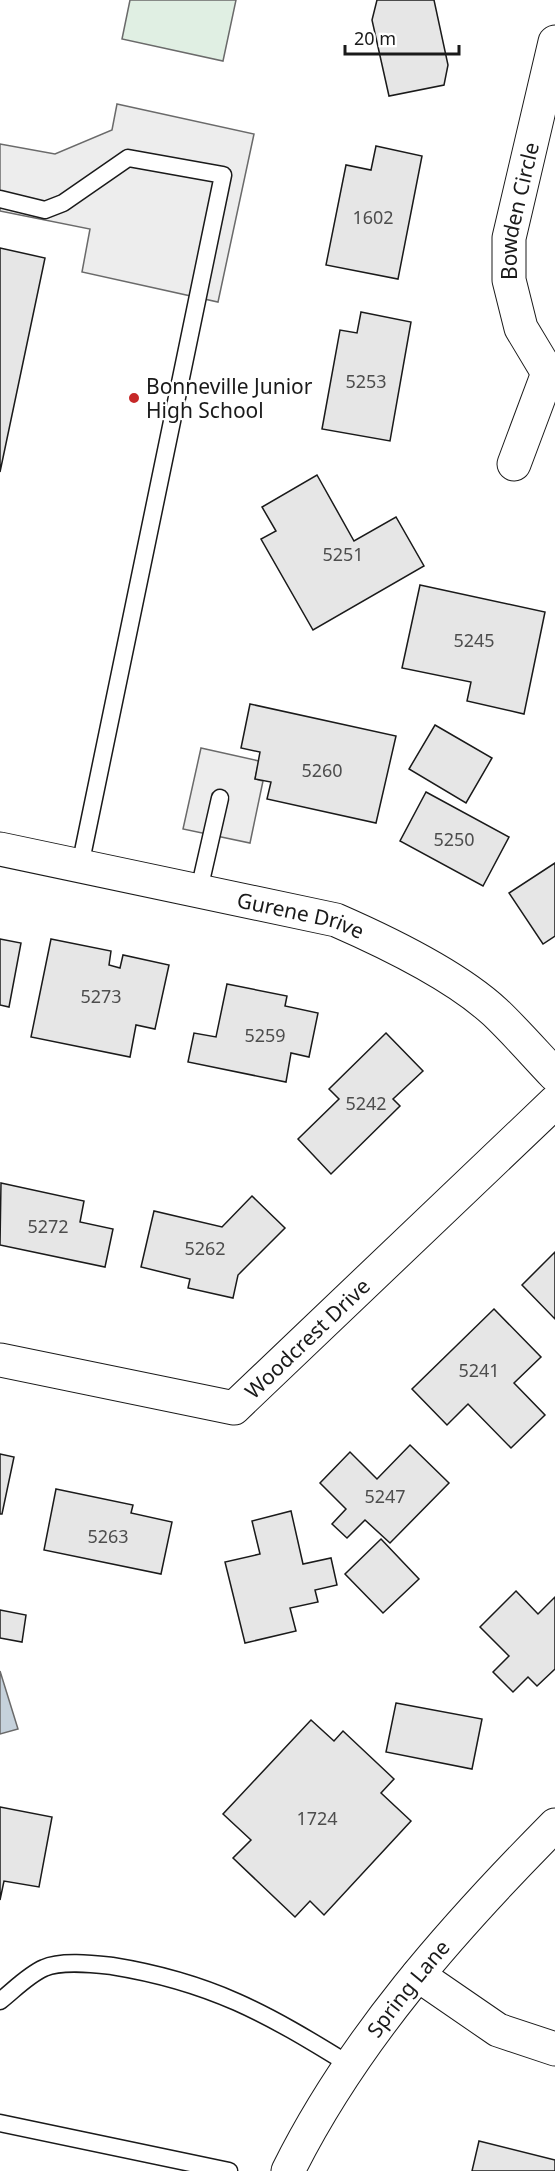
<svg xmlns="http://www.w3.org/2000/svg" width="555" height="2171" viewBox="0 0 555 2171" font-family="'Noto Sans',sans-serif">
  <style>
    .green { fill: #e0efe3; stroke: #6a6a6a; stroke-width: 1.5 }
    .parking { fill: #ededed; stroke: #6a6a6a; stroke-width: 1.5 }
    .water { fill: #c6d2dc; stroke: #6a6a6a; stroke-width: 1.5 }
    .building { fill: #e6e6e6; stroke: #1a1a1a; stroke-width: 1.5 }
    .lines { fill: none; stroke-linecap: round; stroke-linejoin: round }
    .lane-casing { stroke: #1a1a1a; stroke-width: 19 }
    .street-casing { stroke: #1a1a1a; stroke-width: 35 }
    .secondary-casing { stroke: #1a1a1a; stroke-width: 35 }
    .lane { stroke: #fff; stroke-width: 16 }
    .street { stroke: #fff; stroke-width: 33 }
    .secondary { stroke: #fff; stroke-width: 33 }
    .poi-dot { fill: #c62828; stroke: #fff; stroke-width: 2 }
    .labels { text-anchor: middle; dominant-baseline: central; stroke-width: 4.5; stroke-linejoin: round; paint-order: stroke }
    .number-label { font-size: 18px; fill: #4d4d4d }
    .street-label { font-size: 21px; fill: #1a1a1a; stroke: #fff }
    .poi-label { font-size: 21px; fill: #1a1a1a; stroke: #fff; text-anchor: start }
  </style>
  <rect width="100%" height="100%" fill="#fff"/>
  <polygon class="green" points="130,0 236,0 223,61 122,39"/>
  <g class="parking">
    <polygon points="117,104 254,134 218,302 82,272 90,229 0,211 0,144 55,154 112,130"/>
    <polygon points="201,748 259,761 255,779 263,781 250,843 183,829"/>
  </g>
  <polygon class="water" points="0,1671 18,1729 0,1734"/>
  <g class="building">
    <polygon points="377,0 434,0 448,65 444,85 389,96 372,20"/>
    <polygon points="376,146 422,156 398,279 326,265 346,165 371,170"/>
    <polygon points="0,248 45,258 0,472"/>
    <polygon points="361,312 411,322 390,441 322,429 340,330 357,333"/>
    <polygon points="317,475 354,541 396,517 424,566 313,630 261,539 276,531 262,507"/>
    <polygon points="420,585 545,612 524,714 467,701 471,682 402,668"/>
    <polygon points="250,704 396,736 376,823 267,799 271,782 255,779 260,752 241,748"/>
    <polygon points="435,725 492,758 466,803 409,769"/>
    <polygon points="426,792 509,837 483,886 400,841"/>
    <polygon points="555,863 555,936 543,944 509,893"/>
    <polygon points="0,939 21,943 9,1007 0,1005"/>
    <polygon points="51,939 111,951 109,965 120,968 123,955 169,965 155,1029 136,1025 130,1057 31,1037"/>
    <polygon points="227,984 287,996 285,1006 318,1013 309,1057 291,1053 286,1082 188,1062 194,1033 216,1037"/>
    <polygon points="386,1033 423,1071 393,1099 400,1106 331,1174 298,1139 339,1099 329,1089"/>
    <polygon points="1,1183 84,1201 80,1222 113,1229 105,1267 0,1245"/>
    <polygon points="252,1196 285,1228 238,1275 233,1298 188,1288 190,1279 141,1267 154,1211 222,1227"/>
    <polygon points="555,1252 555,1319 522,1285"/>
    <polygon points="494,1309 541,1357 514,1383 545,1415 511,1448 468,1404 447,1425 412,1389"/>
    <polygon points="410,1445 449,1483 390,1543 365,1520 347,1538 332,1524 346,1509 320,1483 350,1452 377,1479"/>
    <polygon points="0,1454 14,1457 2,1514 0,1514"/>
    <polygon points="56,1489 133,1505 131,1513 172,1522 161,1574 44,1550"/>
    <polygon points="291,1511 303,1564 331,1558 337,1585 315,1590 318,1602 290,1608 296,1631 245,1643 225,1562 260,1554 252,1521"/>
    <polygon points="381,1539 419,1579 383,1613 345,1574"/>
    <polygon points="516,1591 538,1614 555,1597 555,1669 537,1686 528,1677 513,1692 493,1672 509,1656 480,1627"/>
    <polygon points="0,1610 26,1615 22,1642 0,1638"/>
    <polygon points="396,1703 482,1719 472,1769 386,1752"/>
    <polygon points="311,1720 334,1741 343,1731 394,1779 381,1793 411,1821 324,1915 310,1901 295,1917 233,1858 251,1840 223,1814"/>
    <polygon points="0,1807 52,1817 39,1887 4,1881 0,1900"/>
    <polygon points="479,2141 555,2160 555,2171 472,2171"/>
  </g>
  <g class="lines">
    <defs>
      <g id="lane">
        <polyline points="0,199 45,210 63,203 128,158 223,175 80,866"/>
        <polyline points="199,890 220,798"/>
        <path d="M0 2001C14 1990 28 1975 44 1968 61 1960 94 1964 112 1966 211 1982 266 2013 350 2065"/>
        <polyline points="0,2123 229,2171"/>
      </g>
      <g id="street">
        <path id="s1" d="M548 373 521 328 509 280V238L555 42"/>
        <polyline points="514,464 548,373 555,369"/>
        <path id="s2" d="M0 849 336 920C384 941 456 976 495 1012 516 1032 535 1054 555 1075"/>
        <path id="s3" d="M0 1360 234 1408 555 1102"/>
        <polyline points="418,1975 498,2030 555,2049"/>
      </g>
      <g id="secondary">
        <path id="s4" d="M288 2171C353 2040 453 1928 555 1825"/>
      </g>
    </defs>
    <use href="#lane" class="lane-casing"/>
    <use href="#street" class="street-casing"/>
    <use href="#secondary" class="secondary-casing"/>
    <use href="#lane" class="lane"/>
    <use href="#street" class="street"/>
    <use href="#secondary" class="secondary"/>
  </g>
  <circle class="poi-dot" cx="134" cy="398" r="6"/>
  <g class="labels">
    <g class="number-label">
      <text x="373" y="217">1602</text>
      <text x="366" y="381">5253</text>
      <text x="343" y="554">5251</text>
      <text x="474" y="640">5245</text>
      <text x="322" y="770">5260</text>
      <text x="454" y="839">5250</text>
      <text x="101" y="996">5273</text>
      <text x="265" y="1035">5259</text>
      <text x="366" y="1103">5242</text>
      <text x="48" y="1226">5272</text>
      <text x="205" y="1248">5262</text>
      <text x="479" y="1370">5241</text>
      <text x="385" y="1496">5247</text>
      <text x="108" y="1536">5263</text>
      <text x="317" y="1818">1724</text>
    </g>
    <g class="street-label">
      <text stroke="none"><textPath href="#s1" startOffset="172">Bowden Circle</textPath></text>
      <text stroke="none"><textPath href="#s2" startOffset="308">Gurene Drive</textPath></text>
      <text stroke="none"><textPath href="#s3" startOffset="340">Woodcrest Drive</textPath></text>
      <text stroke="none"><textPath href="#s4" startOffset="219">Spring Lane</textPath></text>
    </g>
    <g class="poi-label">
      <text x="146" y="386">Bonneville Junior<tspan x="146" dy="24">High School</tspan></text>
    </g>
  </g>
  <path d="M345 45v9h114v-9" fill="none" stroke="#1a1a1a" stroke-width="3"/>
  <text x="354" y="45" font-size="18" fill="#1a1a1a" stroke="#ffffff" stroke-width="4.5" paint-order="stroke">20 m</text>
</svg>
